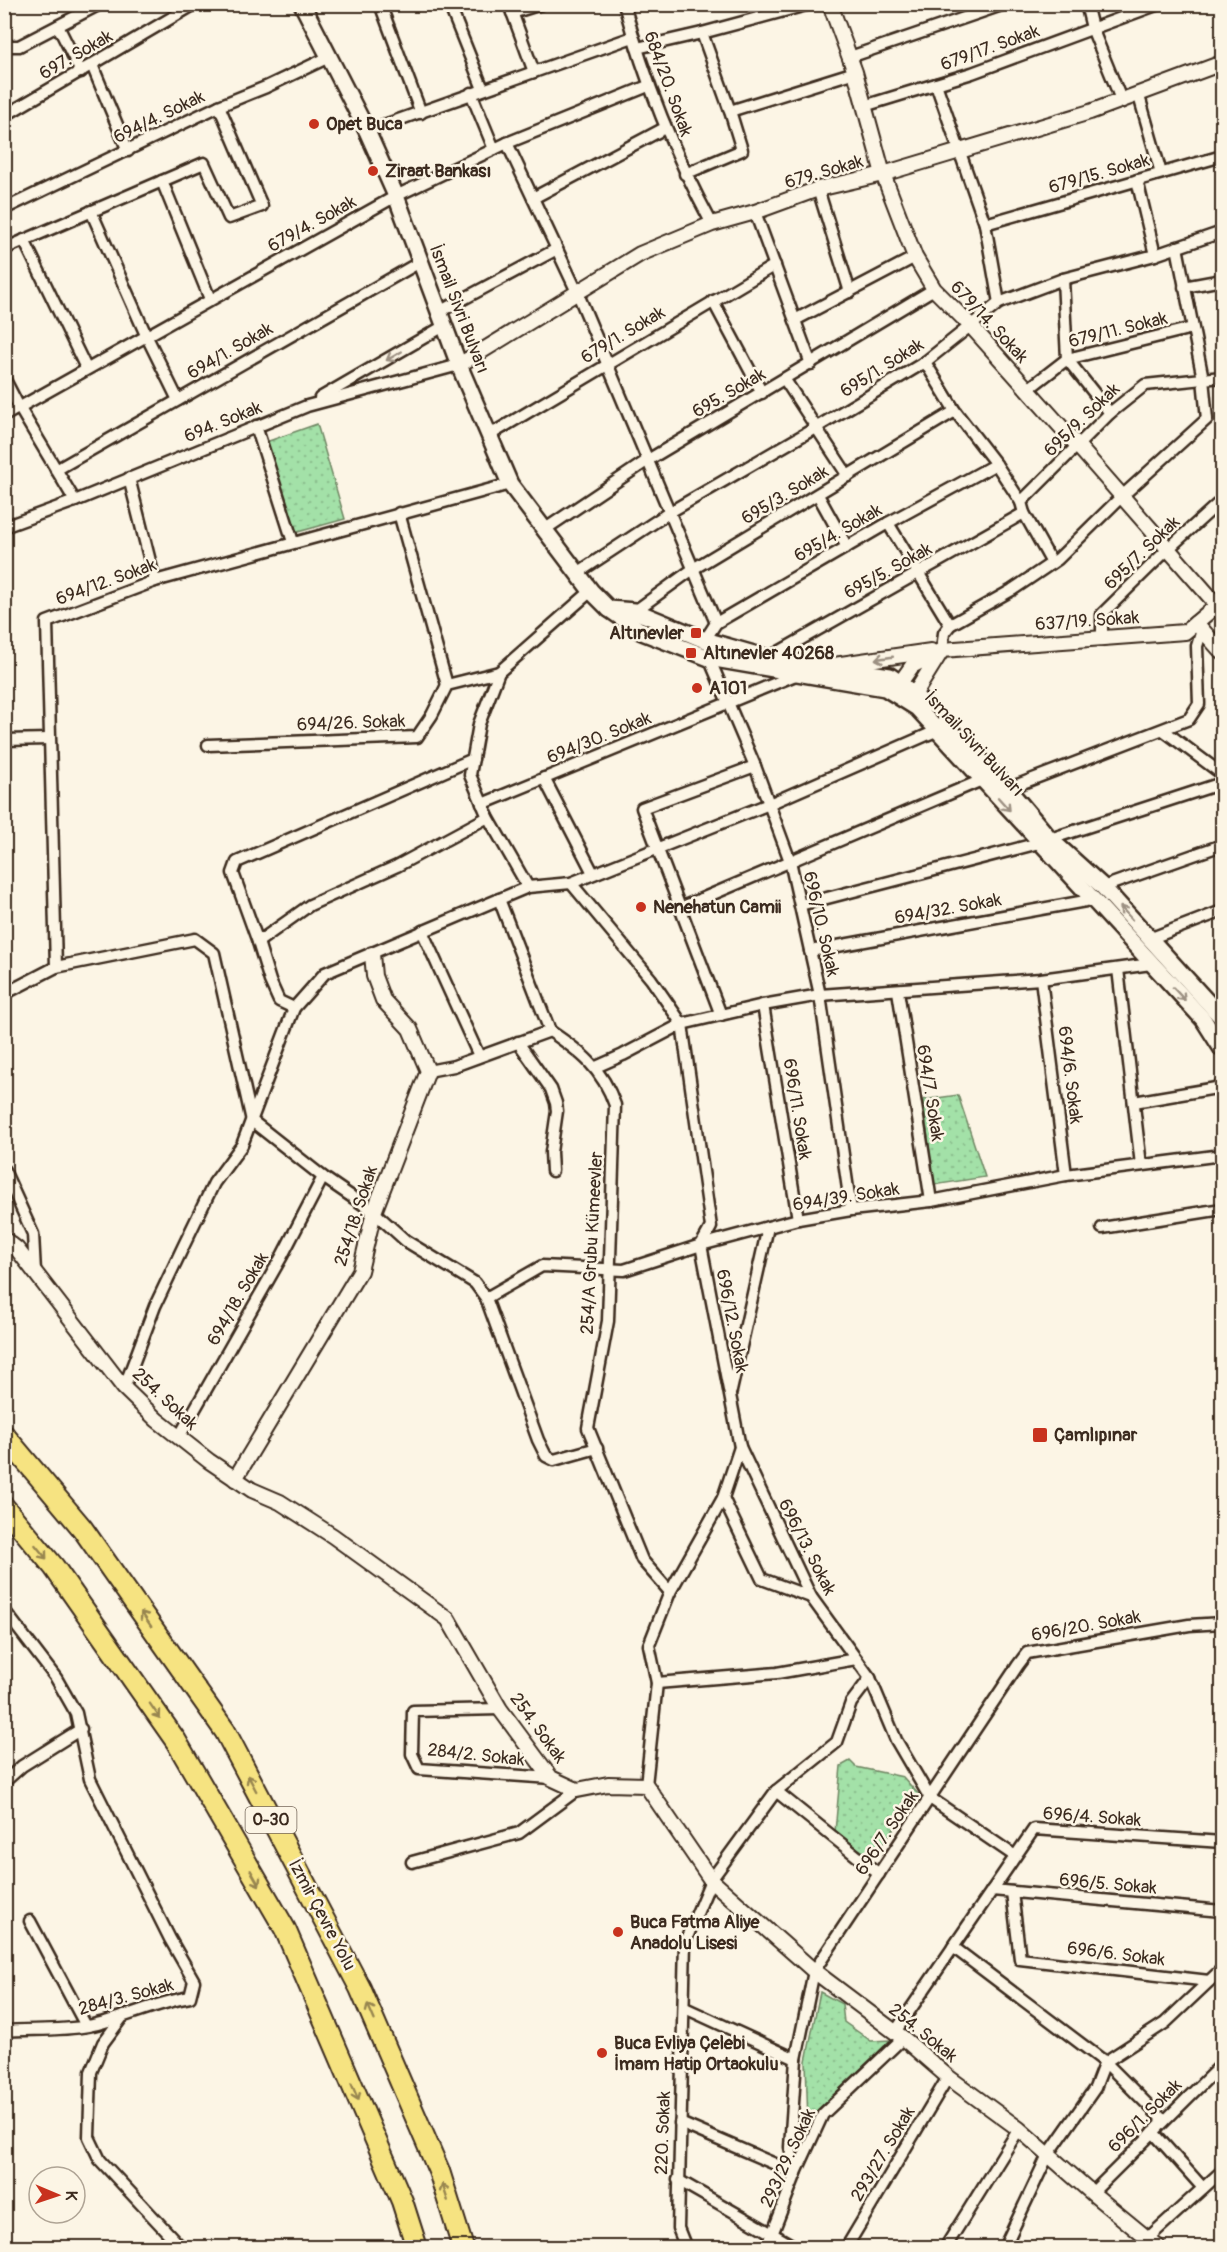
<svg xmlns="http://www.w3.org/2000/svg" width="1227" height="2252" viewBox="0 0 1227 2252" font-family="Pangolin,sans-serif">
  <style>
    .grass { fill: url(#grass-dots); stroke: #6f8663; stroke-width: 1.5 }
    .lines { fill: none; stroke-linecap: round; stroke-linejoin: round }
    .minor-casing { stroke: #3b2a1e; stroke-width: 15 }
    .tertiary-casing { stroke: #3b2a1e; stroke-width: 18 }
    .secondary-casing { stroke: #3b2a1e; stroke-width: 20 }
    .motorway-casing { stroke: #3b2a1e; stroke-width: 24 }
    .minor { stroke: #fcf5e5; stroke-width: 10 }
    .tertiary { stroke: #fcf5e5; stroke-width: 14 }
    .secondary { stroke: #fcf5e5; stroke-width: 15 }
    .motorway { stroke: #f6e381; stroke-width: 20 }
    .oneway { stroke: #9c9082 }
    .oneway2 { stroke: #988650 }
    .poi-dot { fill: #c8321e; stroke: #fcf5e5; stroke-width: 2 }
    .labels { text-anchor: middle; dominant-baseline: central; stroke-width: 5; stroke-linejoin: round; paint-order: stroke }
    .shield { fill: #fcf5e5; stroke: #75675a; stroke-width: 1.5 }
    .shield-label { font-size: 16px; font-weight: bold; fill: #3b2a1e }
    .street-label { font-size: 18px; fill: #3b2a1e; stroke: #fcf5e5 }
    .poi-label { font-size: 18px; font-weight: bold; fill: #3b2a1e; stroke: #fcf5e5; text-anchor: start }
  </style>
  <defs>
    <pattern id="grass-dots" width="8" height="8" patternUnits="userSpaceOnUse" patternTransform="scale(1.5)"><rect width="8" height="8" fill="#a3e1a8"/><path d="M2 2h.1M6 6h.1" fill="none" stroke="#8dc190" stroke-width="1.8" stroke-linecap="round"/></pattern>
  </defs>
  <rect width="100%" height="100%" fill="#fcf5e5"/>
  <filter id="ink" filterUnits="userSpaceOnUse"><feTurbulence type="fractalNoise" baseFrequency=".0167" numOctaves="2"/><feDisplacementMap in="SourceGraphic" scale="12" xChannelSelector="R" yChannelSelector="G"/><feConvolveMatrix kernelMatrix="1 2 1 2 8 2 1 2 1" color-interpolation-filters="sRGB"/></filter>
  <g filter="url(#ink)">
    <g class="grass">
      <polygon points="317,424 345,519 294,533 266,442"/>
      <polygon points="958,1095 985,1177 934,1185 923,1100"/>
      <polygon points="850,1761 856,1767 903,1777 919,1795 872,1858 835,1832 841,1766"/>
      <polygon points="820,1992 842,2004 844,2022 871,2041 890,2040 808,2124 806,2061"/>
    </g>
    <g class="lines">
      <defs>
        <g id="minor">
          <polyline points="380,4 421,113"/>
          <polyline points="449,4 483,89"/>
          <polyline points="509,4 534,72"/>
          <path d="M624 4C645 82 674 154 712 224"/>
          <polyline points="1086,4 1092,28 1122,102"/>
          <polyline points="512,13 541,4"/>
          <polyline points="58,26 81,72"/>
          <polyline points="4,46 19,46 100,4"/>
          <polyline points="637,48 702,33 810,4"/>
          <polyline points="850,57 1005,4"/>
          <polyline points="92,65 128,151"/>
          <polyline points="936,84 985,224 999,303"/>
          <polyline points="471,93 494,149"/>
          <polyline points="1139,96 1161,173"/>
          <polyline points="864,106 972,73 1159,4"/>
          <polyline points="730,111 855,72"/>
          <polyline points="4,116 195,4"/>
          <polyline points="367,131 633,37"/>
          <polyline points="507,143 578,294 716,623"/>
          <polyline points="685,174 742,150 730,111 702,33"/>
          <polyline points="1137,180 1155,255"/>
          <polyline points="162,181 210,299"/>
          <polyline points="818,189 850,292"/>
          <polyline points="533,198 665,128"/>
          <polyline points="4,209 219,106 266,87 329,57"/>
          <polyline points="91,211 146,335 178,400"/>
          <polyline points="755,212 811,364"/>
          <polyline points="985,224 1222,156"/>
          <polyline points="24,240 86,368"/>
          <polyline points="4,249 204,163 229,218 262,206 219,106"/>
          <polyline points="1063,279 1067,359 1110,413"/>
          <polyline points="1184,287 1222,280"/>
          <polyline points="713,301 762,393"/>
          <polyline points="439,312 557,249"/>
          <polyline points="795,320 915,257"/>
          <polyline points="925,362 955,411 996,464 1021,502"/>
          <polyline points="4,378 19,407 75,501"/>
          <polyline points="785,380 848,476"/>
          <polyline points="1027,390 1067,359 1192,328"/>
          <polyline points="320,398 444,326"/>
          <polyline points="4,416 396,196 507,143 648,86"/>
          <polyline points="256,426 293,542"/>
          <polyline points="488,436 775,265"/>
          <polyline points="56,470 420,262"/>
          <polyline points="129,478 155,581"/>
          <polyline points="818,495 847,547"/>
          <polyline points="399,513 447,685"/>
          <polyline points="888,523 950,625"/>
          <polyline points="4,527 75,501 307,406 459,365"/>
          <polyline points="544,530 648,460 934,289"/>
          <polyline points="1052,563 1024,513 1021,502 1110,413 1145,385 1222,377"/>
          <polyline points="576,574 670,512 817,427 925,362 999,303 1063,279 1155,255 1222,232"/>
          <polyline points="635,611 693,569 955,411"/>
          <polyline points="1102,637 1102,614 1167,550 1222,500"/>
          <polyline points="705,640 716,623 888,523 996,464"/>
          <polyline points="942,650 944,633 950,625 1012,590 1058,559 1121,497 1207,419 1203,379 1177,247"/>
          <polyline points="709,658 755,766 790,861 820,995 851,1210"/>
          <polyline points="768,658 1024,513"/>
          <polyline points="1163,730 1222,774"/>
          <polyline points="4,740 49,739"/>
          <polyline points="208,745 417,737 432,715 447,685 499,672"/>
          <polyline points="544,778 593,873"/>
          <polyline points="1007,789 1189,719 1199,704 1197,646 1202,630"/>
          <polyline points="482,804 798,674"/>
          <polyline points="1050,839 1222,783"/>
          <polyline points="571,883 651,979 682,1024 711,1227 701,1245 740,1447 723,1498 670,1592 649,1645 657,1683 646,1785"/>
          <polyline points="528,887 488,817 470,775 479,724 499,672 591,591"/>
          <polyline points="1103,887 1222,845"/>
          <polyline points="499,899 550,1031"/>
          <polyline points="800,905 1039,843"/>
          <polyline points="680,908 982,780"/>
          <polyline points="422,931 479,1056"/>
          <polyline points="1149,939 1222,911"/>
          <polyline points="258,942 310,905 397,866 488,817"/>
          <polyline points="810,951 1091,900"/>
          <polyline points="56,967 47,622 155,581 510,484"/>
          <polyline points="1118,969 1141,1165"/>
          <polyline points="1041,979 1066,1175"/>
          <polyline points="898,991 931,1201"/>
          <polyline points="4,994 56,967 195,939 214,953 252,1121 323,1177 374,1212 406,1241 475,1283 486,1298 538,1440 546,1456 554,1460 597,1448"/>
          <polyline points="763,1005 798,1219"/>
          <polyline points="294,1008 279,1001 270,981 258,942 233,873 237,862 473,759"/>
          <polyline points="721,1015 642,808 755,766"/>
          <polyline points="518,1042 551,1089 556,1103 557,1111 551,1152 552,1171"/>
          <polyline points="596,1067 623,1055 682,1024 763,1005 820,995 1041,979 1151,964"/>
          <path d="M428 1071 454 1066 550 1031C581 1052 602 1068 615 1105L608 1321 588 1428 642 1560 670 1592"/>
          <polyline points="1134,1102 1222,1087"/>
          <polyline points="4,1170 33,1234 35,1272"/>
          <polyline points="1102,1228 1222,1209"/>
          <polyline points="486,1298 542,1266 624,1270 701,1245 798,1219 851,1210 931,1201 1066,1175 1222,1155"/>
          <polyline points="124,1388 155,1306 183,1247 214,1183 242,1145 294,1008 325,973 528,887 571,883 769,804 936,731"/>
          <polyline points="731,1391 768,1227"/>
          <polyline points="179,1437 282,1256 323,1177"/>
          <polyline points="723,1498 762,1579 811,1597"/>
          <path d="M4 1610 56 1678 76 1713 90 1779 170 1939 194 1981 190 1997C154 2003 123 2019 88 2026 61 2031 31 2029 4 2031"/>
          <polyline points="870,1678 896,1740 930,1798 1015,1856"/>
          <polyline points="657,1683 777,1673 856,1659"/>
          <polyline points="500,1709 413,1711 412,1754 419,1769 551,1778"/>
          <polyline points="4,1782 22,1766 81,1729"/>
          <polyline points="776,1791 879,1874"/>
          <polyline points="412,1862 519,1833 577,1790"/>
          <polyline points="992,1890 1222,1911"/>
          <polyline points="1012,1892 1020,1959 1209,1981"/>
          <polyline points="30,1921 86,2026"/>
          <polyline points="953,1947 1105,2062 1164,2121"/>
          <polyline points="685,2008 796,2059"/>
          <polyline points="123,2016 103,2043 91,2072 89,2137 100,2160 182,2248"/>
          <polyline points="895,2032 1034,1829 1222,1842"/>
          <polyline points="680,2123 796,2173"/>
          <polyline points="1153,2132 1203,2188"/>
          <polyline points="796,2173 790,2147 796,2059 814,1971 1018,1665 1027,1653 1189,1625 1222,1623"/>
          <polyline points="678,2180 797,2248"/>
          <polyline points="1092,2193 1222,2064"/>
          <polyline points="1147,2239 1222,2171"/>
          <polyline points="686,2248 678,2228 685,1942 711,1880 776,1791 837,1742 851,1703 870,1678 811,1597 740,1447"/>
          <polyline points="765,2248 773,2232 796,2173 823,2114 903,2038"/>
          <polyline points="846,2248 948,2077"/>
          <polyline points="945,2248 1019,2129"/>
          <polyline points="1004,2248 1048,2155 1095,2088 1105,2062 1165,2023 1222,1969"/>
        </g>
        <g id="tertiary">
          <polyline points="830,4 855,72 883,174 915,257 934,289 971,326 1078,446 1218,606"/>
          <polyline points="459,365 640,254 712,224 755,212 818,189 883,174 1090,112 1222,63"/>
          <polyline points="1196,623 1222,652"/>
          <polyline points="942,650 914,695 901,698 900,683 912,666 942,650 1185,632 1222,601"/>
          <polyline points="834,665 931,651"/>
          <polyline points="4,1239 17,1249 124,1388 157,1420 209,1461 252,1490 280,1502 333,1536 448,1619 500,1709 551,1778 577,1790 608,1784 646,1785 711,1880 814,1971 903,2038 948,2077 1019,2129 1092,2193 1159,2248"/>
          <polyline points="235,1479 360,1271 374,1212 428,1071 410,1029 383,1000 374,976 372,954"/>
        </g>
        <g id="secondary">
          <polyline points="302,4 367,131 396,196 459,365 510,484 591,591 609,609 642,632 709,658 885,688 917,708 1203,1019 1222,1049"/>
          <polyline points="609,609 635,611 705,640 768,658 890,676 900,683 925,705"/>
          <polyline points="944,724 1002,782 1050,839 1103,887 1222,1018"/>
        </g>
        <g id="motorway">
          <polyline points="4,1435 82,1528 225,1731 360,1988 439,2171 463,2248"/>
          <polyline points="4,1507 54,1567 176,1741 285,1929 402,2201 417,2248"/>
        </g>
      </defs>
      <use href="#minor" class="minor-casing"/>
      <use href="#tertiary" class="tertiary-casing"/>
      <use href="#secondary" class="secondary-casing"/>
      <use href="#motorway" class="motorway-casing"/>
      <use href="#minor" class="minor"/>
      <use href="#tertiary" class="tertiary"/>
      <use href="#secondary" class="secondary"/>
      <use href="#motorway" class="motorway"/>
    </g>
    <defs><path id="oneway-shaft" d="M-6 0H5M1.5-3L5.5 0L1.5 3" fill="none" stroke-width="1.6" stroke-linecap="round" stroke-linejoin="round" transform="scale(1.5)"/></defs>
    <g class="oneway">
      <use href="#oneway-shaft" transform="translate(394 356) rotate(150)"/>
      <use href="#oneway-shaft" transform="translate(884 658) rotate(172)"/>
      <use href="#oneway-shaft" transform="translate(1004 804) rotate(48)"/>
      <use href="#oneway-shaft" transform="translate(1126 913) rotate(-132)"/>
      <use href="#oneway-shaft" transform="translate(1179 994) rotate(47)"/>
    </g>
    <g class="oneway2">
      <use href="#oneway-shaft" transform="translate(41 1552) rotate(51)"/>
      <use href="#oneway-shaft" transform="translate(146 1619) rotate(-125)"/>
      <use href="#oneway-shaft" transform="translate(155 1711) rotate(55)"/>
      <use href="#oneway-shaft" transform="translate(252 1783) rotate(-118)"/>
      <use href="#oneway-shaft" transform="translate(255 1878) rotate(60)"/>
      <use href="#oneway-shaft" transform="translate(371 2012) rotate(-113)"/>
      <use href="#oneway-shaft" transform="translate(355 2092) rotate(67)"/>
      <use href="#oneway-shaft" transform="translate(445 2192) rotate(-108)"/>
    </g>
  </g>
  <g class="poi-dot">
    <circle cx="314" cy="124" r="6"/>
    <circle cx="373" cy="171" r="6"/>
    <rect x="690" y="627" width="12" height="12" rx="3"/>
    <rect x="685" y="647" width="12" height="12" rx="3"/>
    <circle cx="697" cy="688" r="6"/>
    <circle cx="641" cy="907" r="6"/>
    <rect x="1032" y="1427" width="16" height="16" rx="3"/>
    <circle cx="618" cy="1932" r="6"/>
    <circle cx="602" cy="2053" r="6"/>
  </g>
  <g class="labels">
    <rect class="shield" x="245.5" y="1807" width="51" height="26" rx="4.5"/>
    <g class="shield-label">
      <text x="271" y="1820">O-30</text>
    </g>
    <g class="street-label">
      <text transform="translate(990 48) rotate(-20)">679/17. Sokak</text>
      <text transform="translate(76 55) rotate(-30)">697. Sokak</text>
      <text transform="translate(668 84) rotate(70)">684/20. Sokak</text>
      <text transform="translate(159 117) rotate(-26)">694/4. Sokak</text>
      <text transform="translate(824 172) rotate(-16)">679. Sokak</text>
      <text transform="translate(1099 174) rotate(-16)">679/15. Sokak</text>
      <text transform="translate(312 224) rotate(-29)">679/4. Sokak</text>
      <text transform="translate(459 309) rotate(69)">İsmail Sivri Bulvarı</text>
      <text transform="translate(989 322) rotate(47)">679/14. Sokak</text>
      <text transform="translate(1118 330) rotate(-14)">679/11. Sokak</text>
      <text transform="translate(623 335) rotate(-31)">679/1. Sokak</text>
      <text transform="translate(230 351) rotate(-30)">694/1. Sokak</text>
      <text transform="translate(882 368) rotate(-32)">695/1. Sokak</text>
      <text transform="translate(729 393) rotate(-30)">695. Sokak</text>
      <text transform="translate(1082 420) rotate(-44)">695/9. Sokak</text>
      <text transform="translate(223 422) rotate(-22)">694. Sokak</text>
      <text transform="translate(785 495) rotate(-31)">695/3. Sokak</text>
      <text transform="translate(838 533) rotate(-30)">695/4. Sokak</text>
      <text transform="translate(1142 553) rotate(-44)">695/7. Sokak</text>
      <text transform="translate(888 571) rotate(-29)">695/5. Sokak</text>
      <text transform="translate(106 582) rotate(-20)">694/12. Sokak</text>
      <text transform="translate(1087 621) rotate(-4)">637/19. Sokak</text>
      <text transform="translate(351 723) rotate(-2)">694/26. Sokak</text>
      <text transform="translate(599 738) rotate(-22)">694/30. Sokak</text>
      <text transform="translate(974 744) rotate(47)">İsmail Sivri Bulvarı</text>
      <text transform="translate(948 909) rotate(-10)">694/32. Sokak</text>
      <text transform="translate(821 924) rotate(77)">696/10. Sokak</text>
      <text transform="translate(1070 1075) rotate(83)">694/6. Sokak</text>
      <text transform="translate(930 1093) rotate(81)">694/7. Sokak</text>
      <text transform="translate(797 1109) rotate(81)">696/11. Sokak</text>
      <text transform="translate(846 1197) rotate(-9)">694/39. Sokak</text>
      <text transform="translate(356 1216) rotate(-72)">254/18. Sokak</text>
      <text transform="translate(592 1243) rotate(-87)">254/A Grubu Kümeevler</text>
      <text transform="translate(238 1299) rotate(-60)">694/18. Sokak</text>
      <text transform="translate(732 1321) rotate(79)">696/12. Sokak</text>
      <text transform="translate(165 1399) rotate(43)">254. Sokak</text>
      <text transform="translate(807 1547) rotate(63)">696/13. Sokak</text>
      <text transform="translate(1086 1626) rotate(-10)">696/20. Sokak</text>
      <text transform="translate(538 1728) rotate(54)">254. Sokak</text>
      <text transform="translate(476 1755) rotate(6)">284/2. Sokak</text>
      <text transform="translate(1092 1817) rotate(4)">696/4. Sokak</text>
      <text transform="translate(887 1833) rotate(-56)">696/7. Sokak</text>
      <text transform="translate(1108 1884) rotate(5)">696/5. Sokak</text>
      <text transform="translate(322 1915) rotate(62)">İzmir Çevre Yolu</text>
      <text transform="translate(1116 1954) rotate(7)">696/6. Sokak</text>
      <text transform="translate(126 1997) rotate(-15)">284/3. Sokak</text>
      <text transform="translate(923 2033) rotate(39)">254. Sokak</text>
      <text transform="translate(1145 2116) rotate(-45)">696/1. Sokak</text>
      <text transform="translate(663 2133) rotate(-88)">220. Sokak</text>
      <text transform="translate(883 2154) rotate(-59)">293/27. Sokak</text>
      <text transform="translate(788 2158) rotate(-65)">293/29. Sokak</text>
    </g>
    <g class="poi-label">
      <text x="326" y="124">Opet Buca</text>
      <text x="385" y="171">Ziraat Bankası</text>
      <text x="684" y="633" text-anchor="end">Altınevler</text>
      <text x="703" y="653">Altınevler 40268</text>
      <text x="709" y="688">A101</text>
      <text x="653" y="907">Nenehatun Camii</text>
      <text x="1054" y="1435">Çamlıpınar</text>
      <text x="630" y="1922">Buca Fatma Aliye<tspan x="630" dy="21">Anadolu Lisesi</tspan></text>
      <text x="614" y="2043">Buca Evliya Çelebi<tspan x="614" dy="21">İmam Hatip Ortaokulu</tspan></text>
    </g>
  </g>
  <rect width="1227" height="2252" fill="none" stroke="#fcf5e5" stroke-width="24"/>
  <rect x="12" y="12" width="1203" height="2228" fill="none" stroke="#3b2a1e" stroke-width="2" filter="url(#ink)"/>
  <g transform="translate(57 2195) rotate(92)"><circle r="28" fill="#fcf5e5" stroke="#afa495" stroke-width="1.5"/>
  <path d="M0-4.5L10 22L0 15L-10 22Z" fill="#c8321e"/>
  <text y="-9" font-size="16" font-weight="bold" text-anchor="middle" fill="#3b2a1e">K</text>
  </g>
</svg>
